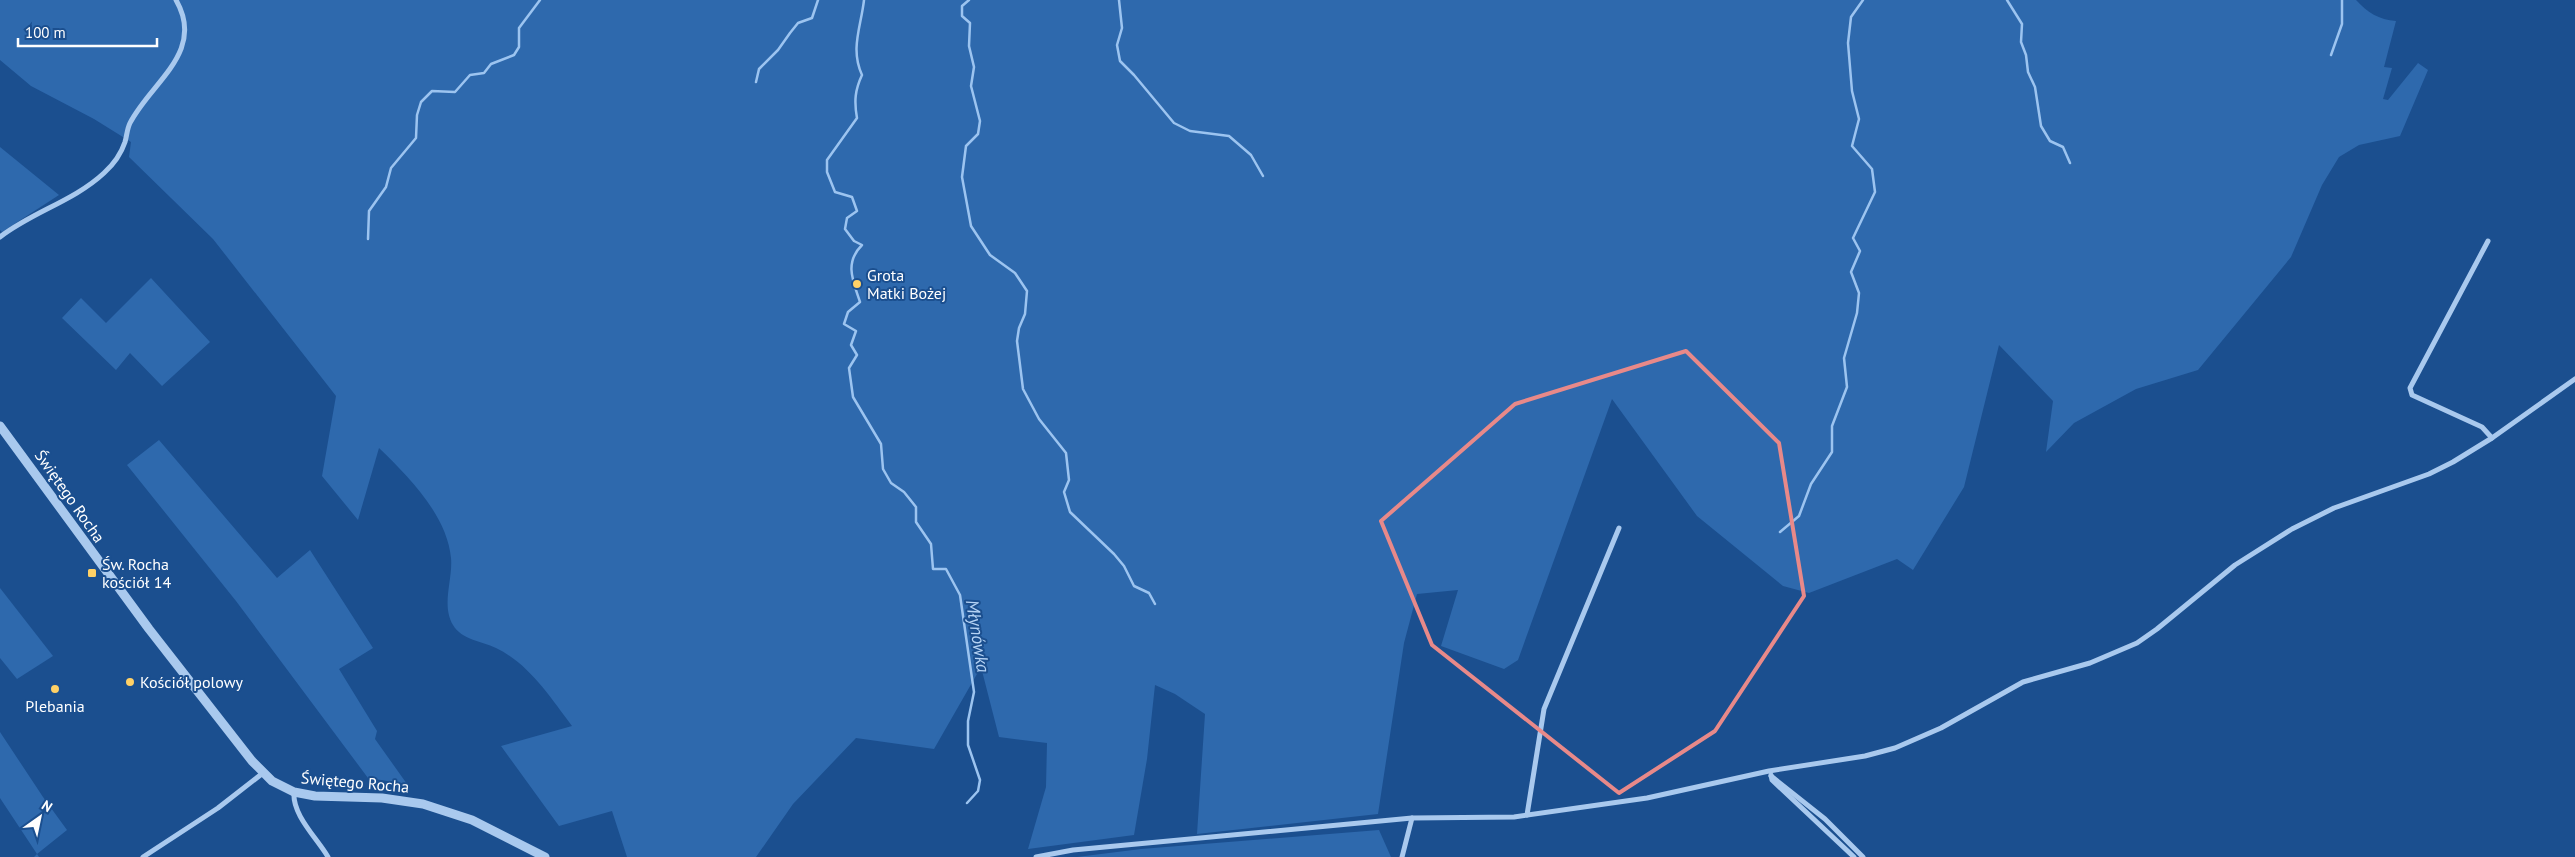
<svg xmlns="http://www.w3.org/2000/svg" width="2575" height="857" viewBox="0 0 2575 857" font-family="'PT Sans',sans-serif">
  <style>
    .green { fill: #2e69ad }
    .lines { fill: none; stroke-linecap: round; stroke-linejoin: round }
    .stream { stroke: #9cc4f0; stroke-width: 2.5 }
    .minor { stroke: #a9c9ee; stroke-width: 5 }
    .tertiary { stroke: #a9c9ee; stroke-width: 9 }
    .marked { fill: none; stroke: #e88989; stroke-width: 4; stroke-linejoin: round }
    .poi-dot { fill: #ffd166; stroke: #1b4f8f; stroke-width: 2 }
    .labels { text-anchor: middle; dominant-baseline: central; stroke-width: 4; stroke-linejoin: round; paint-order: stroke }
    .poi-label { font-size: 16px; fill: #fff; stroke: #1b4f8f; text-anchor: start }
    .street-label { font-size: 16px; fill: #fff; stroke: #1b4f8f }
    .water-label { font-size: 18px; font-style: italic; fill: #b5d3f5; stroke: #1b4f8f }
  </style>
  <rect width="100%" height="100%" fill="#1b4f8f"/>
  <g class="green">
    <path d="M0 0H2356C2367 12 2379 20 2396 21L2384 67 2392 68 2383 99 2388 100 2418 63 2428 70 2400 136 2359 145 2339 157 2322 185 2291 257 2198 370 2136 389 2074 423 2046 452 2053 401 1999 345 1964 487 1913 570 1897 559 1809 593 1783 586 1697 516 1612 399 1518 660 1504 669 1441 646 1458 590 1417 594 1404 643 1378 814 1197 834 1205 714 1175 694 1155 685 1147 759 1134 835 1028 849 1046 787 1047 743 999 737 981 667 934 749 856 738 793 804 756 857H627L612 811 559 826 501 746 572 726C550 697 529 664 496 648 481 641 462 640 453 625 441 605 453 580 451 558 447 515 408 476 379 448L358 520 322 476 336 396 213 239 129 157 131 142 94 119 31 86 0 60Z"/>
    <polygon points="0,147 59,195 2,232 0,230"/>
    <polygon points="151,278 210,342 162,386 130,353 116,370 62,318 81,298 106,323"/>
    <polygon points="159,440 277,578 310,550 373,648 339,669 377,731 375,739 407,784 368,778 236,601 127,465"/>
    <polygon points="0,588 53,656 17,679 0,658"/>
    <polygon points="0,732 43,797 67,830 37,854 39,857 34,857 37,854 0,798"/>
    <polygon points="1379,830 1391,857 1077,857 1141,849"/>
  </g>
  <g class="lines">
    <g class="stream">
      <path d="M864 0C861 27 850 49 862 75 855 90 854 101 857 118L827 160V172L835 192 852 197 857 211 847 218 845 229 854 241 862 245C844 263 853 281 860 302L848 312 844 324 856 331 851 345 857 355 849 368 853 397 881 444 883 469 891 483 904 492 916 507V522L931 544 933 569H946L960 595 974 692 968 721V745L980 780 978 791 967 803"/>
      <polyline points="969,0 962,6 962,16 970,23 969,46 974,67 971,86 980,121 978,134 966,146 962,177 971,226 990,255 1015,273 1027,291 1025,314 1019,328 1017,341 1023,389 1039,419 1066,453 1069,480 1064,492 1070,512 1114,554 1124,566 1134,586 1149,593 1155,604"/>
      <polyline points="1119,0 1122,28 1117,45 1120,61 1134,75 1174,123 1190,131 1229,136 1251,155 1263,176"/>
      <polyline points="2007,0 2022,24 2021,42 2026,55 2028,72 2035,87 2041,126 2050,141 2063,147 2070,163"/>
      <polyline points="2331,55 2342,24 2342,0"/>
      <polyline points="756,82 759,69 778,50 790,33 798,23 812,18 818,0"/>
      <polyline points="368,239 369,211 386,187 391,168 416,138 417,115 421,102 432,91 455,92 470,75 484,73 491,64 514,55 519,47 519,28 540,0"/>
      <polyline points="1780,532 1799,516 1811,484 1832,452 1832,426 1847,387 1844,358 1857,313 1859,293 1851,272 1860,251 1853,238 1875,192 1872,169 1852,146 1859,119 1852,91 1848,43 1851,17 1863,0"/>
    </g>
    <g class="minor">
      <path d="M0 237C32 212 74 201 104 173 114 164 121 154 125 142 127 135 127 129 130 123 151 82 206 52 176 0"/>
      <polyline points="2488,241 2410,388 2412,395 2482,427 2492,438"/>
      <polyline points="1771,775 1772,780 1854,857"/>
      <polyline points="1771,776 1825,819 1863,857"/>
      <path d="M294 792C292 815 317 838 328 857"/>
      <polyline points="1527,815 1544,709 1619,528"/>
      <polyline points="143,857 218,808 263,773"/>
      <polyline points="1036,857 1073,850 1412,818 1514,817 1647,798 1769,771 1865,756 1895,748 1941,728 2023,682 2090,663 2137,643 2157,629 2235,565 2292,529 2334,508 2429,474 2453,462 2492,438 2575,379"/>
      <polyline points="1402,857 1412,818"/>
    </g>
    <polyline class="tertiary" points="0,426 149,629 252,761 272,781 294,792 315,796 382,798 423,804 472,820 545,857"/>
  </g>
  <path class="marked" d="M1686 351 1779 443 1804 596 1715 731 1619 793 1432 645 1381 521 1515 404Z"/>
  <g class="poi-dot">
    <circle cx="857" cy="284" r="5"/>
    <rect x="87" y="568" width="10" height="10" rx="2.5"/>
    <circle cx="130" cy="682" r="5"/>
    <circle cx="55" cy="689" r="5"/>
  </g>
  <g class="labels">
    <g class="poi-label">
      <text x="867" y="275">Grota<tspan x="867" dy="18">Matki Bożej</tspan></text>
      <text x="102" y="564">Św. Rocha<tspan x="102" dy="18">kościół 14</tspan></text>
      <text x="140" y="682">Kościół polowy</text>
      <text x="55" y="706" text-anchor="middle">Plebania</text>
    </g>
    <g class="street-label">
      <text transform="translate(70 496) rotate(55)">Świętego Rocha</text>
      <text transform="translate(355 782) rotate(5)">Świętego Rocha</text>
    </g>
    <g class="water-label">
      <text transform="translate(978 636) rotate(81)">Młynówka</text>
    </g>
  </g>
  <g transform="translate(40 817) rotate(33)" stroke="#1b4f8f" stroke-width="4" paint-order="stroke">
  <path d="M0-4L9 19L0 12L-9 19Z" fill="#ffffff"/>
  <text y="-8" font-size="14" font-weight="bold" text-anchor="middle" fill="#ffffff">N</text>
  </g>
  <path d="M18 38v8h139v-8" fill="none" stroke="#ffffff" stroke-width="2.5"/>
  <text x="25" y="38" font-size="15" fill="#ffffff" stroke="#1b4f8f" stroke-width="4" paint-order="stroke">100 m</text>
</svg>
